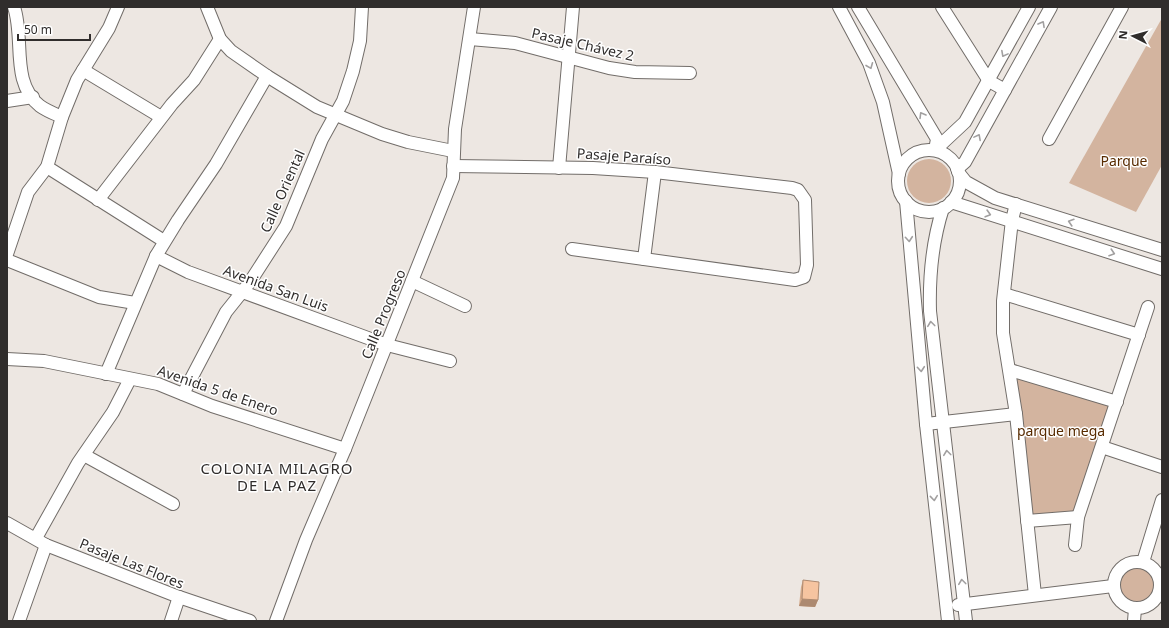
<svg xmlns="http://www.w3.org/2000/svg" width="1169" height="628" viewBox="0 0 1169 628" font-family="'Noto Sans',sans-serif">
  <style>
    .green { fill: #d3b49f }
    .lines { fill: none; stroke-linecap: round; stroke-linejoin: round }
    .street-casing { stroke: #726d69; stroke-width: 14 }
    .street { stroke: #fff; stroke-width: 12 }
    .wall { fill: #d4a98a }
    .shaded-wall { fill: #ac8970 }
    .building { fill: #f6c4a0; stroke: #ac8970 }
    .oneway { stroke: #a2a0a0 }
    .labels { text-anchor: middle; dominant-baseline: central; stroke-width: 3; stroke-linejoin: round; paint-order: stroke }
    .street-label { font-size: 14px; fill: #302d2c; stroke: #fff }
    .park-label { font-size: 14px; fill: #582b00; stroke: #fff }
    .neighbourhood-label { font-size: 15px; letter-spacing: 1px; fill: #302d2c; stroke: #fff }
  </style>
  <rect width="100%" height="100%" fill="#ede7e2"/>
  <g class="green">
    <polygon points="1162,18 1162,165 1136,212 1069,183"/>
    <circle cx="929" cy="181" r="22"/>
    <polygon points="1010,370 1117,402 1078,517 1027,521"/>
    <polygon points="1148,564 1159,577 1158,594 1135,609 1113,586 1122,567"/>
  </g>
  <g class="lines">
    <defs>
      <g id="street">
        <path d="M14 7C25 39 10 82 40 106 47 111 55 114 62 117"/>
        <polyline points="207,7 220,39 231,51 267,76 317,107 382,134 408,142 453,151"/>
        <polyline points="839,7 869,63 883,102 899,174"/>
        <polyline points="858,7 937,139 935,150"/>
        <polyline points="942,7 989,81 1005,90"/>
        <polyline points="470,39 515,43 609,68 635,72 690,73"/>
        <polyline points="83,70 161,117"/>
        <polyline points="7,101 33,97"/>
        <polyline points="1049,139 1122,7"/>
        <polyline points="935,150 965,122 1029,7"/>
        <circle cx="929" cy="181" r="31"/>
        <polyline points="453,166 593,168 655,172 792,188 798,190 805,200 807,265 804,277 795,280 572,249"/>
        <polyline points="47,167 164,241"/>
        <polyline points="559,168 573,7"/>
        <polyline points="957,169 965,162 1051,7"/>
        <polyline points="958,172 966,182 995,198 1162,250"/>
        <polyline points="98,200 172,104 194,80 220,39"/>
        <polyline points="906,201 926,424 948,621"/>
        <polyline points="951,202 1162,269"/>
        <polyline points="1016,204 1012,220 1003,301 1003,333 1016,414 1035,595"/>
        <path d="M943 208C932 242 929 275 930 311L966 621"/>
        <polyline points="7,254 28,192 47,167 62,117 77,80 109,28 118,7"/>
        <polyline points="156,256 188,272 387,345 450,361"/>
        <polyline points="644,259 655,172"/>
        <polyline points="7,260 99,297 135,303"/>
        <polyline points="412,281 465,306"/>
        <polyline points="1004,294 1139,335"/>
        <polyline points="7,359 44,361 158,384 212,406 345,449"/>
        <polyline points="1010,370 1117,402"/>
        <polyline points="106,374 156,256 178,220 216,164 267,76"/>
        <polyline points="183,394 226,312 250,282 286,226 322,139 343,101 353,71 360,41 362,7"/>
        <polyline points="926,424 1016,414"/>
        <polyline points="1102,447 1162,467"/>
        <polyline points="84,455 173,504"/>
        <polyline points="1027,521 1078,517"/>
        <polyline points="7,523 46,545 179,597 250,621"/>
        <polyline points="36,538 78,463 113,412 130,379"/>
        <polyline points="1075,545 1078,517 1148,307"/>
        <circle cx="1137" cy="585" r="23"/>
        <polyline points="1143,562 1162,500"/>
        <polyline points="958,605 1113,586"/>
        <polyline points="19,621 46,545"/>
        <polyline points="171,621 179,597"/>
        <polyline points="276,621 306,540 345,449 453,178 455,129 474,7"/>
        <polyline points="1134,621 1135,609"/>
      </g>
    </defs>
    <use href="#street" class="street-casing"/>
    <use href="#street" class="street"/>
  </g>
  <polygon class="wall" points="803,580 818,600 815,607 799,606 801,587"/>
  <polygon class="shaded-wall" points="802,599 818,600 815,607 799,606"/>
  <polygon class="building" points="803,580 819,582 818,600 802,599"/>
  <defs><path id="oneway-chevron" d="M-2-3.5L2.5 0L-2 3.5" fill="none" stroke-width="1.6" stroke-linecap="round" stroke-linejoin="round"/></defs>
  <g class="oneway">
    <use href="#oneway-chevron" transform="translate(1042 24) rotate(-61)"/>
    <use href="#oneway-chevron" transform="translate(1004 54) rotate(118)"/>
    <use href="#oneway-chevron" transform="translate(870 66) rotate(68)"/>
    <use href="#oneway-chevron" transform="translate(922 115) rotate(-121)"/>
    <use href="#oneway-chevron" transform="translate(978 137) rotate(-62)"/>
    <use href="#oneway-chevron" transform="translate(988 214) rotate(16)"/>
    <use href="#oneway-chevron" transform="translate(1071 222) rotate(-163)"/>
    <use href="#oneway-chevron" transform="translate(909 239) rotate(85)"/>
    <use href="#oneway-chevron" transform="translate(1112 253) rotate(18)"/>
    <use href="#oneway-chevron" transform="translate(931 324) rotate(-97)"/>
    <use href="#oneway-chevron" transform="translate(921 369) rotate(85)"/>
    <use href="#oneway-chevron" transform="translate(947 453) rotate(-97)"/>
    <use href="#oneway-chevron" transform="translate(934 498) rotate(84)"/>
    <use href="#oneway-chevron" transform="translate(962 582) rotate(-97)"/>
  </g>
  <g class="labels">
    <g class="street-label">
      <text transform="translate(583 44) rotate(13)">Pasaje Chávez 2</text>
      <text transform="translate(624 156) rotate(4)">Pasaje Paraíso</text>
      <text transform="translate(282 191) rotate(-66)">Calle Oriental</text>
      <text transform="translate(276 288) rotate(20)">Avenida San Luis</text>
      <text transform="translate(383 314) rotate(-68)">Calle Progreso</text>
      <text transform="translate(218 390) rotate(19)">Avenida 5 de Enero</text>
      <text transform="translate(132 563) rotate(22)">Pasaje Las Flores</text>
    </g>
    <g class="park-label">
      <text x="1124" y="160">Parque</text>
      <text x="1061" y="430">parque mega</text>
    </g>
    <g class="neighbourhood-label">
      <text x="277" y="468">COLONIA MILAGRO<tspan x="277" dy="17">DE LA PAZ</tspan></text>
    </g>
  </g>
  <rect width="1169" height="628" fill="none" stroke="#302d2c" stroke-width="16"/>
  <g transform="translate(1133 36) rotate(276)" stroke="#ffffff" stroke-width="3" paint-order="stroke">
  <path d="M0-3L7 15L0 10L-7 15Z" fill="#302d2c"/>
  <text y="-6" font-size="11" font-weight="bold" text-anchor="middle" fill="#302d2c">N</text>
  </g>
  <path d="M18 34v6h72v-6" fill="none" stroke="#302d2c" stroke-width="2"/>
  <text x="24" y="34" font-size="12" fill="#302d2c" stroke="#ffffff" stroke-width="3" paint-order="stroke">50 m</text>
</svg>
